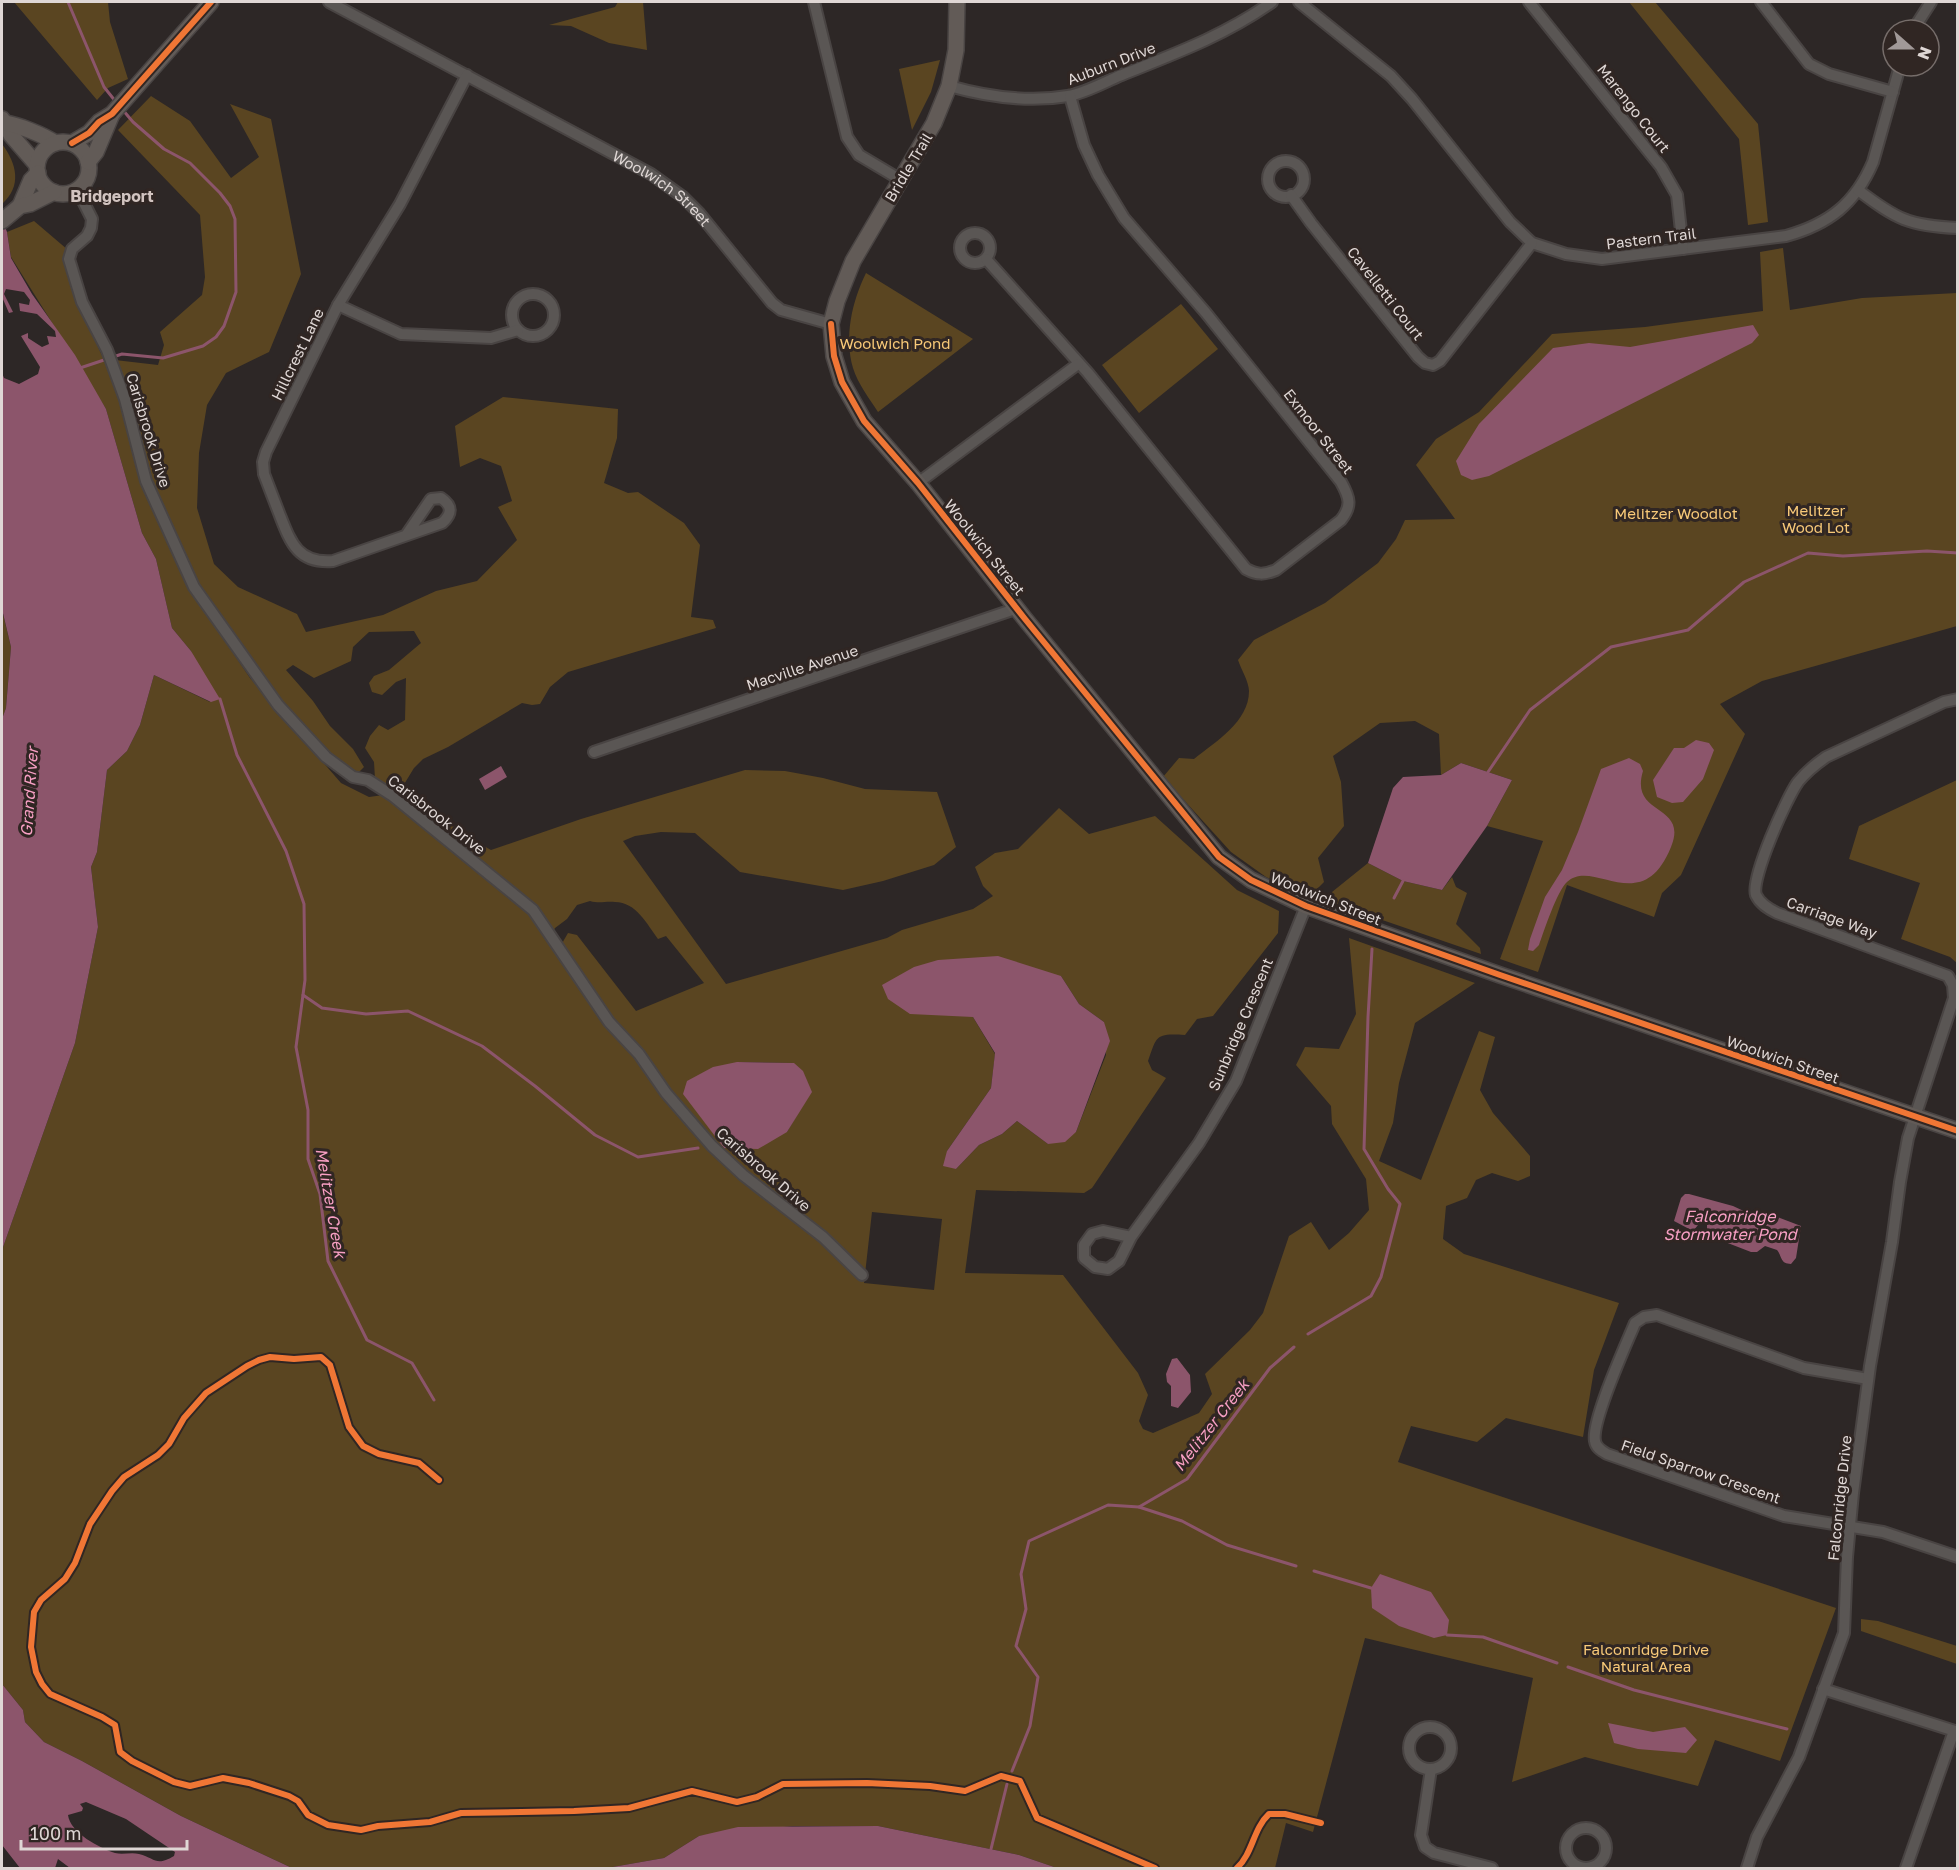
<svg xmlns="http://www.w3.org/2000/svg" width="1959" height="1870" viewBox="0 0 1959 1870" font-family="'Golos Text',sans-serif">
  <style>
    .green { fill: #5a4521; fill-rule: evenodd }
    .water { fill: #8c556b; fill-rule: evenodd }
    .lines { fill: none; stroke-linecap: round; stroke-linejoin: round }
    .stream { stroke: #8c556b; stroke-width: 3 }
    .street-casing { stroke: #494443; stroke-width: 14 }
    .secondary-casing { stroke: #494443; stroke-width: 18 }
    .street { stroke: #5a5654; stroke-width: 10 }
    .secondary { stroke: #625b57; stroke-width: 15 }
    .cycleway-casing { stroke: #302623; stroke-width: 10 }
    .cycleway { stroke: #f07635; stroke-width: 6 }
    .labels { text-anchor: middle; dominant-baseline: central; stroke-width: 6; stroke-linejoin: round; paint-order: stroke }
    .street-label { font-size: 15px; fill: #dfd7d5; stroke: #302623 }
    .park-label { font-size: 15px; fill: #f8c978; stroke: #302623 }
    .neighbourhood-label { font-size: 16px; font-weight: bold; fill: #d2c4c0; stroke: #302623 }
    .water-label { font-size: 16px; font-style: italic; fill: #f79fc3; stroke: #302623 }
  </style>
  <rect width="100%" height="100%" fill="#2d2726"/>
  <g class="green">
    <polygon points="14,2 108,2 110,22 128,79 108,88 97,100"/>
    <polygon points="618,2 643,2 647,50 609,43 571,26 549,25 615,7"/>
    <polygon points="1629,2 1655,2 1758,124 1768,222 1748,225 1739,139"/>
    <polygon points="940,60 931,92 912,130 899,69"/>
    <polygon points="151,96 190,121 231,178 259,157 230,104 271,119 301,274 269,352 226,373 207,405 199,453 197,508 214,564 238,587 297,614 306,632 383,615 436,591 477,581 517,540 498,507 512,501 501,466 480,458 460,467 455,426 503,397 618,409 617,438 604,483 628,493 638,492 684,523 700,545 691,617 713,620 716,628 568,672 550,687 540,704 532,705 522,703 448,747 423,759 414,768 403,786 396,790 385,787 375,779 374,762 365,748 370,736 379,725 388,730 405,720 406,678 396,682 382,695 372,692 369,683 374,676 389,670 421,643 414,631 369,632 353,647 351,661 314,678 293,665 286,670 313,701 330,726 353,749 364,767 358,773 325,749 282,703 200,589 146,469 115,360 158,365 164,345 160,332 202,295 205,277 200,215 118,130"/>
    <path d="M2 144C17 164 22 186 2 204Z"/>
    <path d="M34 221 68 250 66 262 72 289 117 389 186 583 250 678 341 783 369 797 405 792 424 799 466 836 491 850 581 819 745 770 785 771 823 778 865 789 937 792 956 847 934 865 883 881 843 890 740 872 695 833 661 832 635 836 623 841 726 984 887 938 902 930 973 909 993 896 983 886 975 867 995 853 1018 849 1059 808 1089 834 1155 816 1237 890 1279 911 1278 933 1213 1016 1197 1019 1185 1035C1155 1033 1157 1036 1148 1061L1152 1070 1166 1078 1092 1188 1084 1193 976 1190 965 1273 1063 1275 1138 1373 1148 1395 1139 1421 1143 1429 1153 1433 1199 1413 1212 1394 1205 1374 1250 1330 1263 1313 1289 1236 1311 1222 1329 1250 1349 1233 1369 1210 1366 1179 1332 1124 1331 1106 1296 1065 1305 1047 1339 1049 1356 1014 1349 938 1475 983 1415 1023 1399 1083 1393 1123 1379 1161 1421 1180 1479 1031 1495 1037 1480 1090 1493 1113 1530 1156V1176L1518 1181 1492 1173 1476 1180 1467 1198 1446 1206 1443 1239 1464 1254 1619 1303 1594 1370 1583 1437 1506 1418 1477 1442 1411 1426 1398 1462 1836 1608 1780 1761 1715 1740 1698 1786 1585 1757 1512 1782 1533 1678 1365 1638 1313 1832 1286 1823 1275 1868H1057L1019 1855 878 1826H793L699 1836 664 1858 607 1868H292L181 1816 82 1761 44 1742 25 1722 23 1710 2 1684V1250L75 1043 98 927 91 867 97 852 107 770 127 751 140 725 154 675 210 702 191 651 172 628 156 559 142 533 106 409 11 257 7 232ZM590 901C600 904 605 901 615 902 636 902 647 924 658 939L666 936 704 983 636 1011 577 935 568 933 557 952 549 939 555 928 567 919 577 905ZM1061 976 1079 1004 1104 1022 1106 1055 1076 1132 1048 1144 1017 1121 1002 1134 979 1145 956 1169 947 1151 991 1088 995 1054 973 1017ZM737 1062 794 1063 797 1115 787 1132ZM872 1212 942 1219 934 1290 864 1283Z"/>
    <path d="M1783 248 1790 310 1862 298 1957 293V626L1762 681 1720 704 1745 734 1681 875 1662 893 1654 917 1567 885 1538 972 1500 959 1543 841 1487 826 1512 780 1461 763 1441 775 1439 734 1415 721 1380 723 1333 756 1341 782 1344 826 1318 858 1324 882 1314 892 1303 894 1266 877 1231 852 1163 777 1179 758 1194 759C1215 742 1249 722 1249 691 1249 682 1241 669 1238 660L1254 640 1325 603 1378 563 1396 539 1405 520 1455 519 1416 465 1436 439 1479 412 1552 334 1645 327 1763 311 1760 252Z"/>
    <path d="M866 273 973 339 878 412C869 398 858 384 853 368 844 336 852 302 866 273Z"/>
    <polygon points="1181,304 1218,349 1139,413 1102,365"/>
    <polygon points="2,610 11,647 6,708 2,719"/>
    <polygon points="1957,780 1957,963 1950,957 1901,939 1920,883 1849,859 1859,826"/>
    <polygon points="1368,863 1403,881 1442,890 1452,877 1456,887 1467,893 1456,924 1480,948 1481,954 1333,903 1332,892"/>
    <polygon points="1861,1619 1878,1621 1957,1646 1957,1664 1861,1631"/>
  </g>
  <g class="water">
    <polygon points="2,219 7,232 11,258 32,294 75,355 106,409 142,533 156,559 172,628 191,651 220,699 211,702 154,675 140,725 127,751 107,770 97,852 91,867 98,927 75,1043 2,1250 2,719 6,708 11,647 2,609 2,373 4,378 19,384 38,374 40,367 21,336 28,333 28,338 42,347 49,344 47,336 56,337 55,331 37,314 20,311 19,303 29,305 30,300 24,292 6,289 4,294 13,312 9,313 2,297"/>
    <polygon points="1753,325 1759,335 1752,343 1489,476 1472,480 1461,475 1456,461 1479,424 1553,348 1589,343 1630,347"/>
    <polygon points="1696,740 1709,743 1714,750 1703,779 1683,802 1672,803 1657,797 1653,780 1674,748 1684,748"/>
    <path d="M1629 758 1640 764 1643 771C1629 817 1689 803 1671 847 1642 919 1593 857 1567 882 1557 891 1544 931 1539 945L1533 951 1528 950 1530 939 1545 897 1562 870 1578 832 1601 769Z"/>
    <polygon points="1461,763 1512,780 1487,826 1442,890 1403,881 1368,863 1393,788 1403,777 1441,775"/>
    <polygon points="501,766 507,777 485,790 479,779"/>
    <polygon points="998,956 1061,976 1079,1004 1104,1022 1110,1041 1076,1132 1065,1142 1048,1144 1017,1121 1002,1134 979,1145 956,1169 943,1166 947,1151 991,1088 995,1053 973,1017 910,1014 888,999 882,985 914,967 938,960"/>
    <polygon points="737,1062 794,1063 803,1071 812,1092 787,1132 758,1149 724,1148 683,1094 687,1081 713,1067"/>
    <path d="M1685 1194H1689L1733 1206 1748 1213H1767L1801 1226 1796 1258 1791 1264C1780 1264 1782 1256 1777 1250L1765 1246 1757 1252H1751L1707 1235V1221L1704 1218 1693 1231 1674 1221 1681 1198Z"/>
    <polygon points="1177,1358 1190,1375 1191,1392 1178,1408 1171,1406 1171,1386 1167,1382 1166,1374 1172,1359"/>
    <polygon points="1380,1574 1431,1592 1449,1620 1447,1635 1434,1638 1399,1626 1372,1608 1371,1588"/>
    <path d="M2 1684 23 1710 25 1722 44 1742 82 1761 181 1816 292 1868H70L58 1859 55 1868H20L2 1845ZM86 1802 126 1819 175 1852 174 1856C156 1867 155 1858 139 1854 131 1852 123 1855 115 1853 100 1848 70 1833 68 1815L82 1811 83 1808 80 1804Z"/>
    <polygon points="1608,1723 1653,1732 1685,1727 1697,1740 1686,1753 1638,1749 1614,1743"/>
    <polygon points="878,1826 1019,1855 1057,1868 607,1868 664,1858 699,1836 738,1827"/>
  </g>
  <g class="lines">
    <g class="stream">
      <polyline points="68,2 104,87 116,102"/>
      <polyline points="80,368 122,354 163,358 203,346 216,337 224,326 236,292 235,219 230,206 220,193 190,163 164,149 133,122 122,109"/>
      <polyline points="220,699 237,755 286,851 304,904 305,980 296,1047 308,1110 308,1159 320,1194 328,1261 367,1340 412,1363 434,1400"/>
      <polyline points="1488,772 1530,710 1611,647 1688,630 1744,582 1808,553 1843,556 1927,551 1958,553"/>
      <polyline points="1394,898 1403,881"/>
      <polyline points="303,995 322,1008 366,1014 408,1011 482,1046 535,1086 595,1135 638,1157 698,1148"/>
      <polyline points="1308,1334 1371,1296 1381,1277 1400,1204 1388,1189 1364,1149 1368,1017 1372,949"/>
      <polyline points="1139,1507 1187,1479 1270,1368 1294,1347"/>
      <polyline points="1314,1571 1371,1588"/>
      <polyline points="1447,1635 1483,1637 1557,1663"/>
      <polyline points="1568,1667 1634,1690 1787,1729"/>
      <polyline points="1012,1771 1030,1726 1038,1677 1016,1646 1026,1609 1021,1574 1029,1541 1108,1505 1139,1507 1182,1521 1227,1545 1296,1566"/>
      <polyline points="991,1849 1007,1784"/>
    </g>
    <defs>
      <g id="street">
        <path id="s1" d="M329 2 651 174 683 197 699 213 772 303 781 310 831 324"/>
        <polyline points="814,2 847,137 859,155 901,180"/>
        <path d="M1299 2 1391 76 1412 99 1510 222 1532 243 1566 254 1602 259 1786 236C1829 224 1855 204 1873 162L1900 66"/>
        <polyline points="1529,2 1661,167 1677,195 1683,249"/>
        <polyline points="1761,2 1809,64 1829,74 1893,92"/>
        <polyline points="1913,30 1931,2"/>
        <path d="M949 86C988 97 1027 103 1068 96 1085 93 1103 83 1119 76 1174 54 1224 36 1272 2"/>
        <circle cx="1286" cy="179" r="18"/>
        <polyline points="77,189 92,219 91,228 87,236 72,249 69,259 82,302 107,350 125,399 146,481 194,587 278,705 326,757 353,777 368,780 393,796 533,910 609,1022 639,1054 666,1093 712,1146 743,1175 823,1237 862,1275"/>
        <path d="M1858 190C1896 219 1909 226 1958 228"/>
        <polyline points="1291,195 1311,223 1418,357 1425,363 1433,365 1440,361 1532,243"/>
        <circle cx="975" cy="248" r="15"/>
        <path d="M986 259 1088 373 1246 569C1257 575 1264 575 1276 570L1341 520C1352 506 1350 498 1341 482L1206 313 1124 218 1098 175 1084 145 1070 96"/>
        <circle cx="533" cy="315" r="21"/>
        <polyline points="338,305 401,334 491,338 518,330"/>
        <polyline points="918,483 1078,364"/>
        <path d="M407 534 431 499 441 498C453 506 452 514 442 523L333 561C297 564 290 541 279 513 274 500 269 487 264 474L263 462 266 452 338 305 400 204 467 75"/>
        <polyline points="594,752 1018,608"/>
        <polyline points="1131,1237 1103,1231 1092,1234 1084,1245 1084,1258 1095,1267 1108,1269 1119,1261 1131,1237 1199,1143 1236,1081 1306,906"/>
        <path d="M1868 1379 1804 1368 1657 1315 1644 1317 1635 1323C1626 1345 1591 1421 1595 1441 1596 1448 1602 1451 1607 1454L1784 1516 1883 1532 1958 1557"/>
        <polyline points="1823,1689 1958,1732"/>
        <circle cx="1430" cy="1748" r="21"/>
        <polyline points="1431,1769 1421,1835 1425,1847 1434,1853 1492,1868"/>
        <circle cx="1586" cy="1848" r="20"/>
        <path d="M1747 1868 1757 1837 1799 1757 1844 1633 1847 1557 1853 1493 1870 1366 1892 1242 1900 1182 1908 1138 1954 998 1953 985 1948 976 1777 913C1769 909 1760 904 1756 895 1750 879 1787 797 1798 782 1806 772 1816 764 1826 757L1944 702 1958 699"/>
        <polyline points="1906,1868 1954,1731"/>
      </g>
      <g id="secondary">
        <polyline points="957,2 956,50 949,86 934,123 853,261 837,301 831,324 834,356 842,382 864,421 918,483 1025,619 1219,857 1251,880 1306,906 1500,975 1958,1131"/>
        <polyline points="2,119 11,135 37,165"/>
        <path d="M5 123C18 125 44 135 55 143"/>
        <circle cx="63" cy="168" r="26"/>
        <polyline points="72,143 89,133 99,122 112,114 211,2"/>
        <polyline points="88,162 96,152 112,114"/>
        <polyline points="20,206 31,180 38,173"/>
        <polyline points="2,221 20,206 30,204 54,192"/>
      </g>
    </defs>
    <use href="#street" class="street-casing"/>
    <use href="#secondary" class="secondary-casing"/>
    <use href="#street" class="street"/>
    <use href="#secondary" class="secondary"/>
    <defs>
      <g id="cycleway">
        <polyline points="72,143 89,133 99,122 112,114 211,2"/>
        <polyline points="831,324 834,356 842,382 864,421 918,483 1025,619 1219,857 1251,880 1306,906 1500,975 1958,1131"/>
        <polyline points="439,1480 419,1463 379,1454 363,1446 349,1427 330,1365 321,1357 294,1359 270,1357 259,1360 247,1366 206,1393 184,1418 169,1444 158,1455 124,1477 112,1491 90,1524 75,1563 65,1579 41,1600 34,1612 31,1647 36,1672 42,1684 50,1694 102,1717 115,1725 120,1752 132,1761 174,1782 190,1786 223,1778 249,1783 289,1796 298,1801 308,1815 328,1825 361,1830 378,1826 430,1822 461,1813 574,1811 629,1808 692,1791 737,1802 757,1797 783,1784 867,1783 930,1786 965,1791 1001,1776 1020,1781 1037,1818 1155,1868"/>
        <path d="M1237 1868C1253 1853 1253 1829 1269 1814H1285L1321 1823"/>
      </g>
    </defs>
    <use href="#cycleway" class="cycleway-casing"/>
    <use href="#cycleway" class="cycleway"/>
  </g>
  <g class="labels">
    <g class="street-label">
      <text transform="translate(1111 63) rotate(-21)">Auburn Drive</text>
      <text transform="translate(1634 108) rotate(52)">Marengo Court</text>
      <text transform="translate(908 167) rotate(-59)">Bridle Trail</text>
      <text stroke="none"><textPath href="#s1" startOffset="382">Woolwich Street</textPath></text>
      <text transform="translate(1651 238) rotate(-7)">Pastern Trail</text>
      <text transform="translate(1386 293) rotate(52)">Cavelletti Court</text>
      <text transform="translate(297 354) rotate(-64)">Hillcrest Lane</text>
      <text transform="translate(149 430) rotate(73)">Carisbrook Drive</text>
      <text transform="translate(1319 431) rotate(52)">Exmoor Street</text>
      <text transform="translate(985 547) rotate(51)">Woolwich Street</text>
      <text transform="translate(802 667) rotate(-18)">Macville Avenue</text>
      <text transform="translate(437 814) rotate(38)">Carisbrook Drive</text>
      <text transform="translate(1326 898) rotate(22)">Woolwich Street</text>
      <text transform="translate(1832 917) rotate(20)">Carriage Way</text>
      <text transform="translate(1240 1024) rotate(-67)">Sunbridge Crescent</text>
      <text transform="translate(1783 1059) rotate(19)">Woolwich Street</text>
      <text transform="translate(764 1169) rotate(41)">Carisbrook Drive</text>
      <text transform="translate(1701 1471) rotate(19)">Field Sparrow Crescent</text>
      <text transform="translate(1839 1498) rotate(-84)">Falconridge Drive</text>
    </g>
    <g class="park-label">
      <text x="895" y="343">Woolwich Pond</text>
      <text x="1816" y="510">Melitzer<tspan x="1816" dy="17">Wood Lot</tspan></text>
      <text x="1676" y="513">Melitzer Woodlot</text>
      <text x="1646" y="1649">Falconridge Drive<tspan x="1646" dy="17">Natural Area</tspan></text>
    </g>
    <g class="neighbourhood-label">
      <text x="112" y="196">Bridgeport</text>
    </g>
    <g class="water-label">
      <text transform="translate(29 792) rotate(-86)">Grand River</text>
      <text transform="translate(331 1203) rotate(80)">Melitzer Creek</text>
      <text x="1730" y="1216">Falconridge<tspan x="1730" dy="18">Stormwater Pond</tspan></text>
      <text transform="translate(1211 1425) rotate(-52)">Melitzer Creek</text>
    </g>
  </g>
  <rect width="1959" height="1870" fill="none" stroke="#dfd7d5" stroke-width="6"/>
  <g transform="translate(1911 48) rotate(111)"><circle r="28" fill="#302623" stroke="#766d6a" stroke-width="1.5"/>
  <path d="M0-4.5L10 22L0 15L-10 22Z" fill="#a19998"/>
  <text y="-9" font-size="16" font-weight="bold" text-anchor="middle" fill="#dfd7d5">N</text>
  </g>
  <path d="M21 1840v9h166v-9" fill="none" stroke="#dfd7d5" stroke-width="3"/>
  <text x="30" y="1840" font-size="18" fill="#dfd7d5" stroke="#302623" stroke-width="4.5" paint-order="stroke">100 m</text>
</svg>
